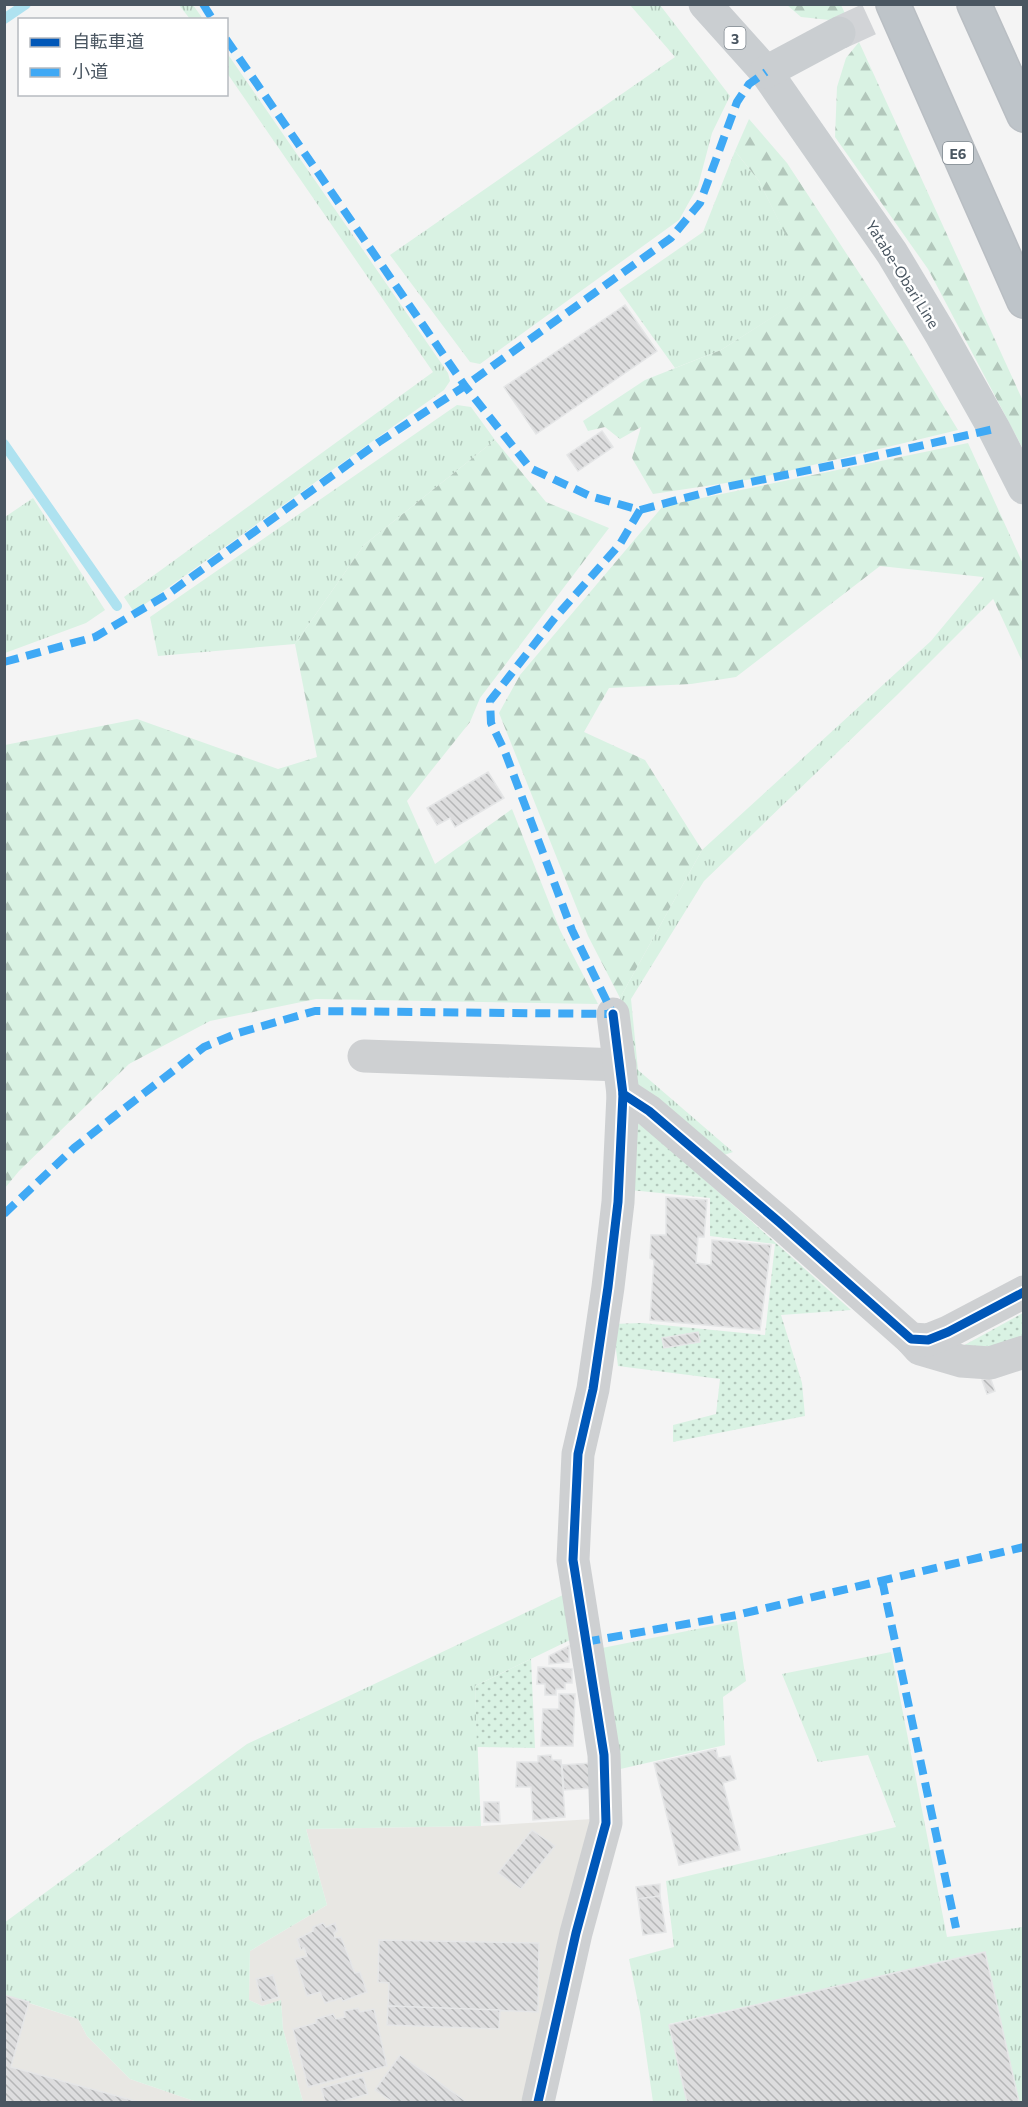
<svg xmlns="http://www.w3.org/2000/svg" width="1028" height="2107" viewBox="0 0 1028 2107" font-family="Commissioner,'Noto Sans JP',sans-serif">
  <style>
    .commercial { fill: #e8e7e3 }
    .grass { fill: url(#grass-tufts) }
    .forest { fill: url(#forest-firs) }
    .garden { fill: url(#garden-dots) }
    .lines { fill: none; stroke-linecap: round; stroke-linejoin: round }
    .stream { stroke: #aee2f0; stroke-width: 10 }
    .building { fill: url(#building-back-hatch); stroke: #e5e6e7; stroke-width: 1.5 }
    .major-tunnel { stroke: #d2d4d7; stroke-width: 33; stroke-dasharray: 33 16; stroke-linecap: butt }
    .highway-casing { stroke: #b9bec3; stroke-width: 36 }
    .minor { stroke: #ced0d2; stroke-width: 33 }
    .major { stroke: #caced1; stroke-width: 33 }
    .highway { stroke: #bec4c9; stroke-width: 33 }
    .quiet { stroke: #3fa9f5; stroke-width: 8; stroke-dasharray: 15 8; stroke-linecap: butt }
    .cycleway-casing { stroke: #fff; stroke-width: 13 }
    .cycleway { stroke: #0057b8; stroke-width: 9 }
    .labels { text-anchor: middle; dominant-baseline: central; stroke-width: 5; stroke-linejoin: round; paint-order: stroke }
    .shield { fill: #fff; stroke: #808990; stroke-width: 1.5 }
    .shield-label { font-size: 14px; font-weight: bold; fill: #4a5661 }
    .street-label { font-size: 15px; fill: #4a5661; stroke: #fff }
  </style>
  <defs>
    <pattern id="grass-tufts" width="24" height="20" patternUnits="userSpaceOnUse" patternTransform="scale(1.5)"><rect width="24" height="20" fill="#d9f2e3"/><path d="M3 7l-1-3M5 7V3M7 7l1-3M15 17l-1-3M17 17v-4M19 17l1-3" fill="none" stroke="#b2c7bb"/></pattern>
    <pattern id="forest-firs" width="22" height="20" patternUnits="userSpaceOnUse" patternTransform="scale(1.5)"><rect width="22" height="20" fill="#d9f2e3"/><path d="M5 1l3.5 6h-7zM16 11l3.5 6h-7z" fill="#b2c7bb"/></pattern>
    <pattern id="garden-dots" width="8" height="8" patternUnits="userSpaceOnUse" patternTransform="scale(1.5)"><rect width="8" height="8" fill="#d9f2e3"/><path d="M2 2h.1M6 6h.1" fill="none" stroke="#b2c7bb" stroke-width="1.8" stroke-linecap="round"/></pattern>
    <pattern id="building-back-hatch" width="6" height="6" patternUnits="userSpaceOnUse" patternTransform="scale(1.5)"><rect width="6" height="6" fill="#ddddde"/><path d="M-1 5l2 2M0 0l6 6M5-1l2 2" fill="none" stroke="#b5b6b7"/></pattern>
  </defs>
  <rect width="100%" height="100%" fill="#f4f4f4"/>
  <g class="commercial">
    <polygon points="593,1819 526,2089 521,2102 303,2102 283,2029 281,2001 262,2006 249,2000 250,1951 327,1905 306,1829 481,1826"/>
    <polygon points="4,1995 78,2019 87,2036 130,2079 197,2102 5,2102"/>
  </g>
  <g class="grass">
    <polygon points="179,5 193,5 203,19 190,19"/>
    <polygon points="630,5 660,5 730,96 712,133 698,186 679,220 480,364 470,362 390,255 675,57"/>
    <polygon points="227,53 448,373 450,381 444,390 134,612 124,597 433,372 227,73"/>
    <polygon points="735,151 759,181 814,291 721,350 675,368 619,290 703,232"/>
    <polygon points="457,405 471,407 495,440 364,545 295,644 158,656 150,617"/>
    <polygon points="33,498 105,610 86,623 5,653 5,517"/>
    <polygon points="984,577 995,597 897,695 704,881 631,999 638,1070 733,1152 721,1156 630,1079 627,1037 620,998 702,850 931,641"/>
    <polygon points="565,1594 570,1640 475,1686 481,1826 306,1829 327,1905 250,1951 249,2000 262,2006 281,2000 283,2029 303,2102 197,2102 130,2079 87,2036 78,2019 5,1995 4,1923 247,1744"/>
    <polygon points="737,1621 746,1681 723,1697 725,1745 616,1770 597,1649"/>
    <polygon points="891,1652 947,1937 1023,1927 1023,2102 1019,2102 984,1953 669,2024 687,2102 653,2102 640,2012 629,1959 674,1947 666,1881 896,1827 868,1755 818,1762 782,1674"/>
  </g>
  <g class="forest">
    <polygon points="787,5 841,5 849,22 801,17"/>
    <polygon points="859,42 1023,401 1023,449 928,269 835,137 837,87 846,58"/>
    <polygon points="749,119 787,163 905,343 958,430 759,478 653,494 632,458 641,427 620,439 605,427 588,431 583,421 645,380 721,350 813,291 759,181 735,151"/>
    <polygon points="495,440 546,502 609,528 480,698 470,722 407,801 435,864 512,809 560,930 598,1004 316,999 210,1021 129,1064 19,1171 5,1188 5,745 137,719 278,769 317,757 295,644 364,545"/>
    <polygon points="968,443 1023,564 1023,663 983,577 880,566 736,677 691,684 609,688 584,732 645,760 702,850 620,998 588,936 499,713 520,675 663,506"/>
  </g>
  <g class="garden">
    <polygon points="638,1123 660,1140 851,1310 781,1315 802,1383 805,1416 673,1442 673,1425 716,1414 720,1379 618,1366 613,1324 642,1323 765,1335 775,1244 710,1236 710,1198 630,1190"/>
    <polygon points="1023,1313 1023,1344 959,1348"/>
    <polygon points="531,1659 535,1748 477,1747 475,1686"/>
  </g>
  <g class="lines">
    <g class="stream">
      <polyline points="4,19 26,4"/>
      <polyline points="4,444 117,606"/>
    </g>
  </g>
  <g class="building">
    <polygon points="625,305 657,351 536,434 504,387"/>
    <polygon points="602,431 613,447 578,471 567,455"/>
    <polygon points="488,772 504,798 455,827 450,818 437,825 427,808"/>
    <polygon points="666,1197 707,1200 704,1237 698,1237 696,1263 711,1265 712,1240 771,1245 760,1330 650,1320 654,1260 650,1258 651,1235 666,1235"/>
    <polygon points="698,1332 700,1342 664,1348 662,1338"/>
    <polygon points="990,1377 995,1391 987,1394 982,1380"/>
    <polygon points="569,1646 569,1662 549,1664 549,1656"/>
    <polygon points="538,1667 572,1669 572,1683 565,1683 565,1689 556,1689 556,1695 545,1695 545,1684 537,1684"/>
    <polygon points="559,1694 575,1694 573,1746 541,1746 543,1709 559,1709"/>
    <polygon points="716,1749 718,1758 730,1756 736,1779 723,1783 740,1850 679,1865 654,1763"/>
    <polygon points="551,1755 552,1760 561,1760 565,1817 533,1820 531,1787 516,1787 517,1762 538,1762 538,1756"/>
    <polygon points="592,1763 594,1788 564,1790 562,1765"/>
    <polygon points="484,1802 499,1802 500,1822 484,1822"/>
    <polygon points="532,1830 555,1846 521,1889 498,1873"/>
    <polygon points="660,1884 660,1896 638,1899 636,1887"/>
    <polygon points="660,1896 666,1932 643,1935 638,1899"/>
    <polygon points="323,1923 326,1927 335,1923 337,1931 334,1933 335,1938 341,1937 355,1973 360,1972 367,1992 343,2001 341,1998 325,2003 320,1992 307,1996 295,1959 307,1956 304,1948 301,1950 297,1939 313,1931 313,1927"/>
    <polygon points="379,1940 539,1943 538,2012 388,2006 389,1983 378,1982"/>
    <polygon points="985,1952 1019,2102 687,2102 669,2025"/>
    <polygon points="273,1975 279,1997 262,2002 256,1979"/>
    <polygon points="4,1995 29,2002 11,2067 139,2102 4,2102"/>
    <polygon points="388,2006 500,2010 499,2029 387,2025"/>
    <polygon points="358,2008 360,2012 374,2009 387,2066 308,2087 293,2029 316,2023 316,2019 333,2014 336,2019 345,2017 344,2011"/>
    <polygon points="400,2055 467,2102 393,2102 375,2090"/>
    <polygon points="363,2077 368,2094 339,2102 325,2102 321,2088"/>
  </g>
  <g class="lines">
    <polyline class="major-tunnel" points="839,33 902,4"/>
    <defs>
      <g id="highway">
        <polyline points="893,4 1024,301"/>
        <polyline points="974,4 1024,115"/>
      </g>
    </defs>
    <use href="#highway" class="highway-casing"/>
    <g class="minor">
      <polyline points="364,1056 620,1065"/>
      <polyline points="623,1094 649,1111 779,1222 911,1339 920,1349 961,1361 990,1363 1024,1352"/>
      <polyline points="911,1339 928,1340 948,1332 1024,1292"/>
      <polyline points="538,2102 576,1933 606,1823 604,1755 573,1560 578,1454 593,1389 608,1287 618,1202 623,1094 613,1014"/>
    </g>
    <g class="major">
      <polyline points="705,4 766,72 892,253 940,333 994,429 1024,488"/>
      <polyline points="766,72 839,33"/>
    </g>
    <use href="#highway" class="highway"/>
    <g class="quiet">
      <polyline points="203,4 213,20"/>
      <polyline points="226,39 465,386 530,468 590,496 640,510 726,487 863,459 994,429"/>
      <polyline points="4,662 95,637 168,594 379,442 465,386 671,238 700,203 737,102 749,84 766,72"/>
      <polyline points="4,1214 74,1148 112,1118 204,1047 238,1033 315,1011 613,1014 572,930 505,752 491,723 490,701 554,619 620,544 640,510"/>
      <polyline points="882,1580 956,1928"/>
      <polyline points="585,1642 737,1615 1024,1547"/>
    </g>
    <defs>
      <g id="cycleway">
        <polyline points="623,1094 649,1111 779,1222 911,1339 928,1340 948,1332 1024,1292"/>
        <polyline points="538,2102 576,1933 606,1823 604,1755 573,1560 578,1454 593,1389 608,1287 618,1202 623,1094 613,1014"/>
      </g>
    </defs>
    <use href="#cycleway" class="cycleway-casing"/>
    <use href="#cycleway" class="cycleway"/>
  </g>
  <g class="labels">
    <g class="shield">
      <rect x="724.5" y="27" width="21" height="22" rx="4.5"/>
      <rect x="943" y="142" width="30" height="22" rx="4.5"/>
    </g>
    <g class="shield-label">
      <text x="735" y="38">3</text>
      <text x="958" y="153">E6</text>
    </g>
    <g class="street-label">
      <text transform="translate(903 274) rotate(58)">Yatabe-Obari Line</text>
    </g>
  </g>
  <rect width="1028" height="2107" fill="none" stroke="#4a5661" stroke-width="12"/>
  <rect x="18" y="18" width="210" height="78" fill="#ffffff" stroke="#b7bbc0" stroke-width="1.5"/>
  <rect x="30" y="38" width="30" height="9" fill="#0057b8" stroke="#b7bbc0" stroke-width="1.5"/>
  <text x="72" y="48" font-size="18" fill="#4a5661">自転車道</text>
  <rect x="30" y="68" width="30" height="9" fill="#3fa9f5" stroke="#b7bbc0" stroke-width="1.5"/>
  <text x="72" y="78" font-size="18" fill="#4a5661">小道</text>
</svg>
